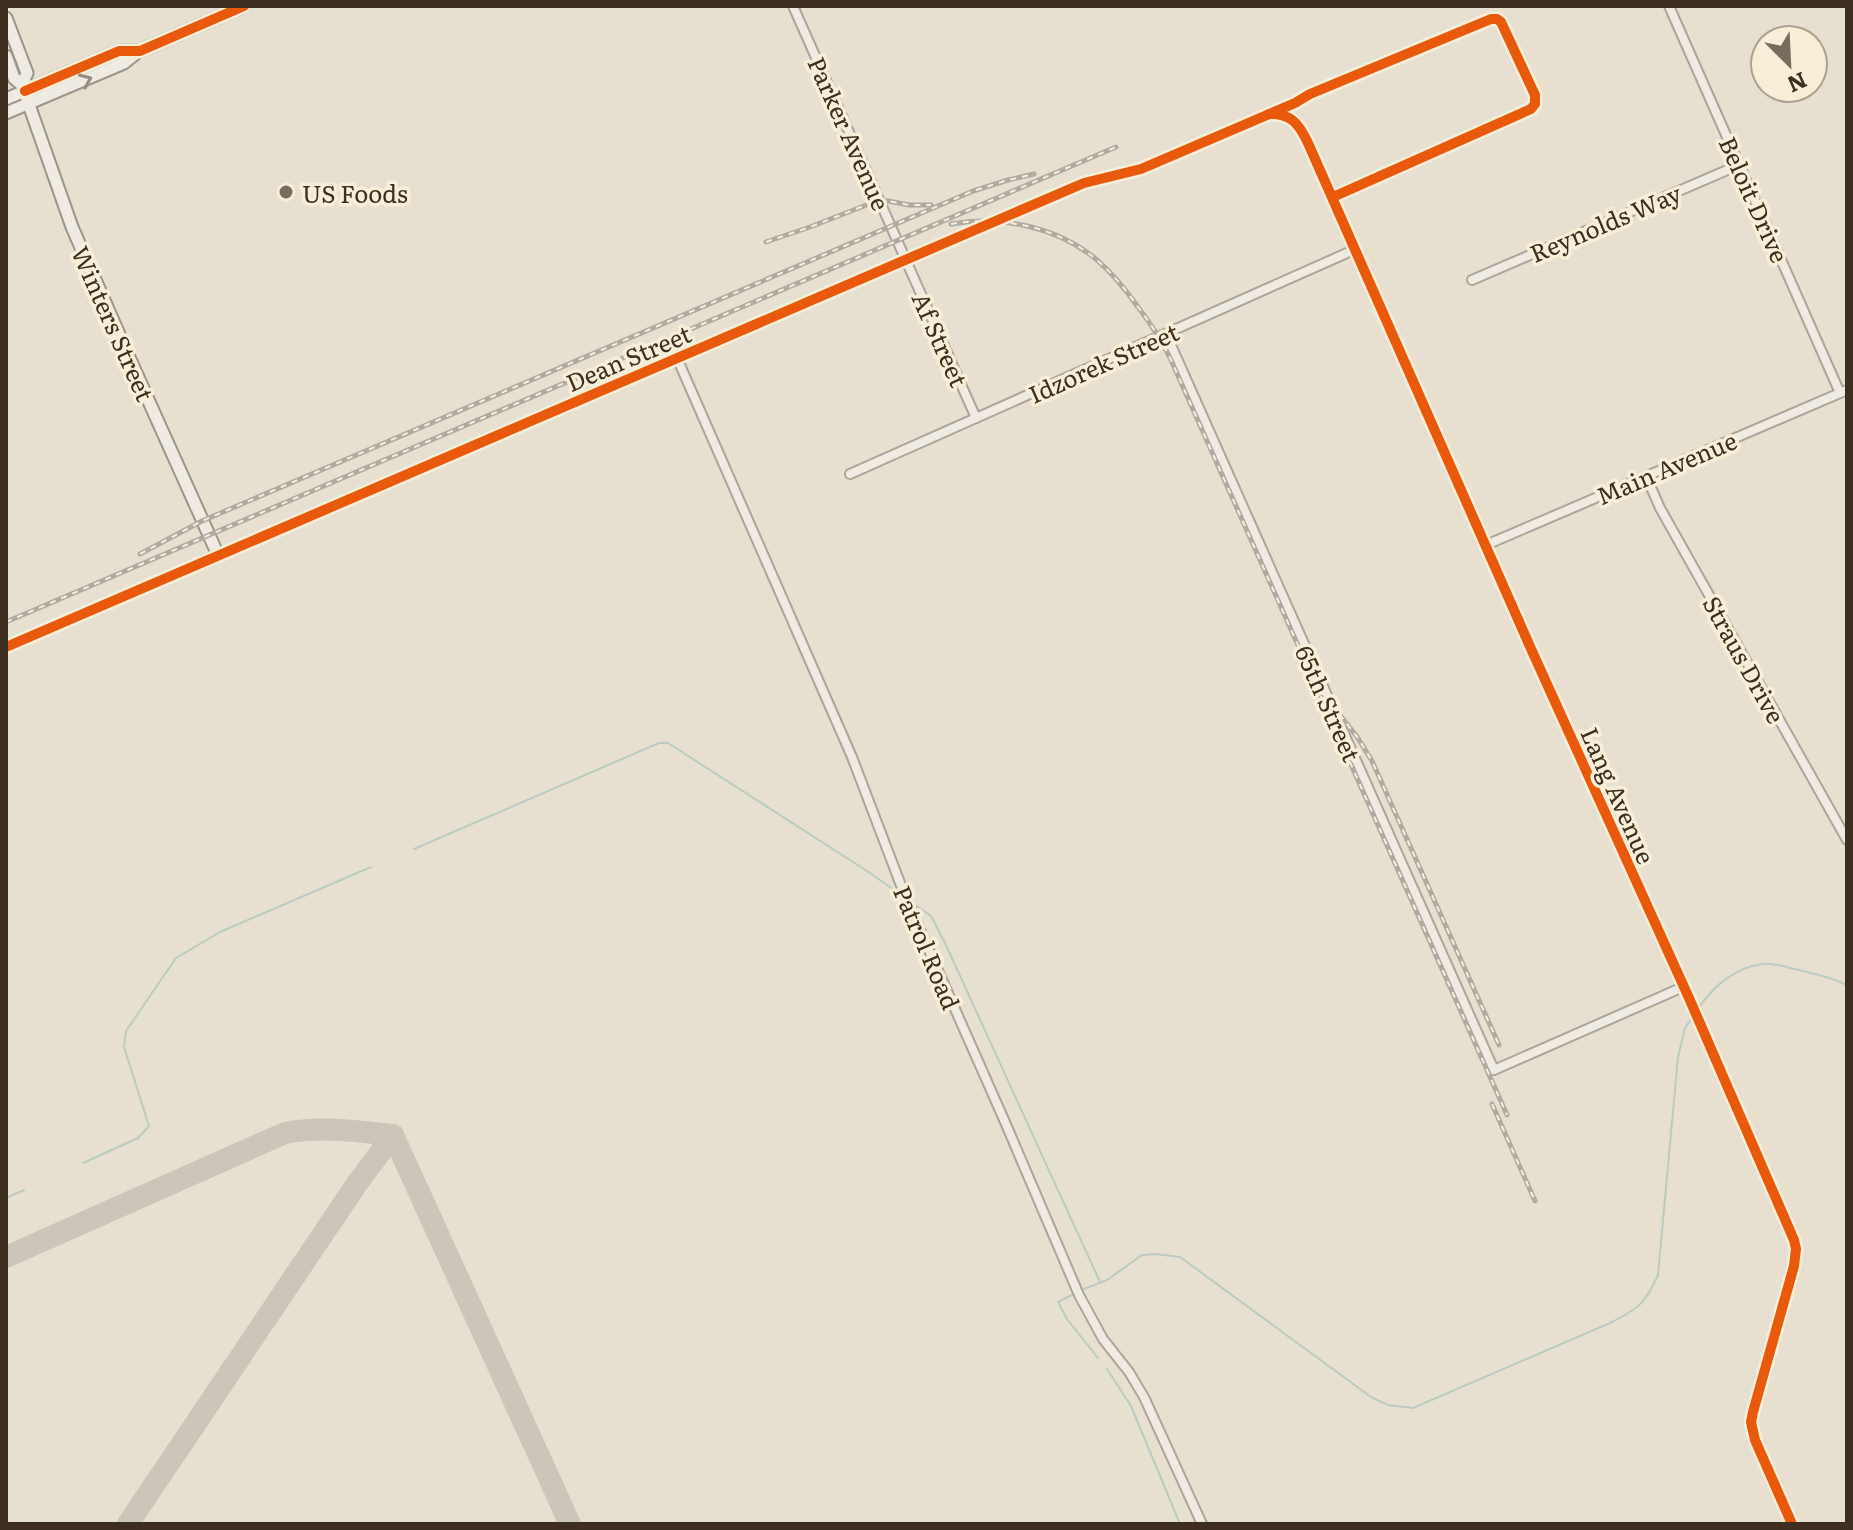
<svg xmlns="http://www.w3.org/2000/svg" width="1853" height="1530" viewBox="0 0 1853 1530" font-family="Literata,serif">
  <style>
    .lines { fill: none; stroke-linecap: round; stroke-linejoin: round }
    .stream { stroke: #bcccc2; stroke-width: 2 }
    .taxiway { stroke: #cbc5ba; stroke-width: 22 }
    .street-casing { stroke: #ada599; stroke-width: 12 }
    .secondary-casing { stroke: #9c958a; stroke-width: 15 }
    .street { stroke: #efebe3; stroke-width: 8 }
    .secondary { stroke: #efebe3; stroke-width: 11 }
    .rail-casing { stroke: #afaaa2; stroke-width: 5 }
    .rail { stroke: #f7eed8; stroke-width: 2; stroke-dasharray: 6; stroke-linecap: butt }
    .cycleway-casing { stroke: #f7eed8; stroke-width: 15 }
    .cycleway { stroke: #e8590c; stroke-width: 10 }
    .oneway { stroke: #968c82 }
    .poi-dot { fill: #786c5e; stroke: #f7eed8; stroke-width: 3 }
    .labels { text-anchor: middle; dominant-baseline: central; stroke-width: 7; stroke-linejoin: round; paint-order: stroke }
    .street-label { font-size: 24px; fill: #3d2e20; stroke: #f7eed8 }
    .poi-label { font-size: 24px; fill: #3d2e20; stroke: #f7eed8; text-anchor: start }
  </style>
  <rect width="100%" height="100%" fill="#e7e0d1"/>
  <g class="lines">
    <g class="stream">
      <polyline points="414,849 659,743 668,743 867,871 897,892"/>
      <polyline points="915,905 931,916 945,943 1100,1282"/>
      <path d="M1697 1010C1712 988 1734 968 1762 964 1773 962 1788 968 1799 970 1816 974 1831 977 1847 985"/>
      <polyline points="83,1163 138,1138 149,1126 124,1047 126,1031 176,958 220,932 371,867"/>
      <polyline points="6,1198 24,1190"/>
      <path d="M1084 1289 1107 1280 1142 1255 1155 1254 1180 1257 1371 1397 1388 1405 1413 1408 1610 1323C1638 1309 1645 1304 1658 1275L1678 1057 1685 1028 1694 1015"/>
      <polyline points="1072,1295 1058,1302 1067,1319 1098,1358"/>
      <polyline points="1107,1369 1131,1406 1180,1524"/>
    </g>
    <g class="taxiway">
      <polyline points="393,1135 570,1524"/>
      <path d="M6 1257 285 1133C321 1126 357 1131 393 1135"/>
      <polyline points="128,1524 356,1185 393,1135"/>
    </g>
    <defs>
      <g id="street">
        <polyline points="793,6 976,418"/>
        <polyline points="1669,6 1840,393"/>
        <path d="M1274 114C1294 115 1300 126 1308 143L1532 651 1689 998 1794 1240 1796 1249 1794 1266 1753 1412 1751 1422 1755 1440 1792 1524"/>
        <polyline points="1472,280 1739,165"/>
        <polyline points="1166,334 1494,1070 1683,987"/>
        <polyline points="677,358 852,757 905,896 1005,1122 1079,1295 1103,1339 1129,1372 1144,1397 1202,1524"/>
        <polyline points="850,474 1356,249"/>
        <polyline points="1646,476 1660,508 1847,840"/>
        <polyline points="1486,545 1847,390"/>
        <polyline points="6,647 1084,183 1141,169 1295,103 1310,94 1491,19 1497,19 1501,22 1535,95 1535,104 1531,109 1333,197"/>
      </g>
      <g id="secondary">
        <polyline points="6,18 27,73 22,85"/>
        <polyline points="6,56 14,78 22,85 72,227 128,355 218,555"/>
        <polyline points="6,99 119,51 140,51 244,6"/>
        <polyline points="6,113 124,63 139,51"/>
      </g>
    </defs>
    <use href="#street" class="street-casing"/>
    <use href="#secondary" class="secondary-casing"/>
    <use href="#street" class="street"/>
    <use href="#secondary" class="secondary"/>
    <defs>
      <g id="rail">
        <path d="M951 224C1001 215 1058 227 1097 260 1113 274 1126 290 1138 307 1151 324 1162 341 1171 360L1507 1115"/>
        <polyline points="766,242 810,227 874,202 888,201 909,205 931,205"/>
        <polyline points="140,554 202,521 973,191 1008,180 1034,174"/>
        <polyline points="6,622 1116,147"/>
        <polyline points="1332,705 1358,738 1372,761 1499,1045"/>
        <polyline points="1492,1104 1535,1201"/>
      </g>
    </defs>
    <use href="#rail" class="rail-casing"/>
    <use href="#rail" class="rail"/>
    <defs>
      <g id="cycleway">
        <polyline points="25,91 119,51 140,51 244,6"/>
        <path d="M1269 114C1291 113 1299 124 1308 143L1532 651 1689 998 1794 1240 1796 1249 1794 1266 1753 1412 1751 1422 1755 1440 1792 1524"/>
        <polyline points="6,647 1084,183 1141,169 1295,103 1310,94 1491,19 1497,19 1501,22 1535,95 1535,104 1531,109 1333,197"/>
      </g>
    </defs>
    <use href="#cycleway" class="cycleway-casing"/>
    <use href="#cycleway" class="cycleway"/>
  </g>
  <defs><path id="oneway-chevron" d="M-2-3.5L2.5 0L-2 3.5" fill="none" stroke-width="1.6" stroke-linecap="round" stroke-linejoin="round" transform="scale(2)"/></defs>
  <use class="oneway" href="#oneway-chevron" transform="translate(86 80) rotate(-23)"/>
  <circle class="poi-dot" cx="286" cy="192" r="8"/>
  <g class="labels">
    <g class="street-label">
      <text transform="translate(850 133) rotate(66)">Parker Avenue</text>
      <text transform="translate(1755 199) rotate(66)">Beloit Drive</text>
      <text transform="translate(1605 222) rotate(-23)">Reynolds Way</text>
      <text transform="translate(114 323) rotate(66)">Winters Street</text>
      <text transform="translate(941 339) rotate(66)">Af Street</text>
      <text transform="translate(628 357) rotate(-23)">Dean Street</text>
      <text transform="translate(1103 362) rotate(-24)">Idzorek Street</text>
      <text transform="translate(1666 467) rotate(-23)">Main Avenue</text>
      <text transform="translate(1745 659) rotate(61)">Straus Drive</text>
      <text transform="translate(1329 703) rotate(66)">65th Street</text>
      <text transform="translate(1619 795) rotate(66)">Lang Avenue</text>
      <text transform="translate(928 947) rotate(67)">Patrol Road</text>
    </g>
    <g class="poi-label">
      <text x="302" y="192">US Foods</text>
    </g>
  </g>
  <rect width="1853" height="1530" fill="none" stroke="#3d2e20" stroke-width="16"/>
  <g transform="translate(1789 64) rotate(156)"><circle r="38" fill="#f7eed8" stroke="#ada18e" stroke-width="2"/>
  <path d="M0-6L14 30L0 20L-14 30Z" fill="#786c5e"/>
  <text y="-12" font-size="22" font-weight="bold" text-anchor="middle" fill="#3d2e20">N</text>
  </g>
</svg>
